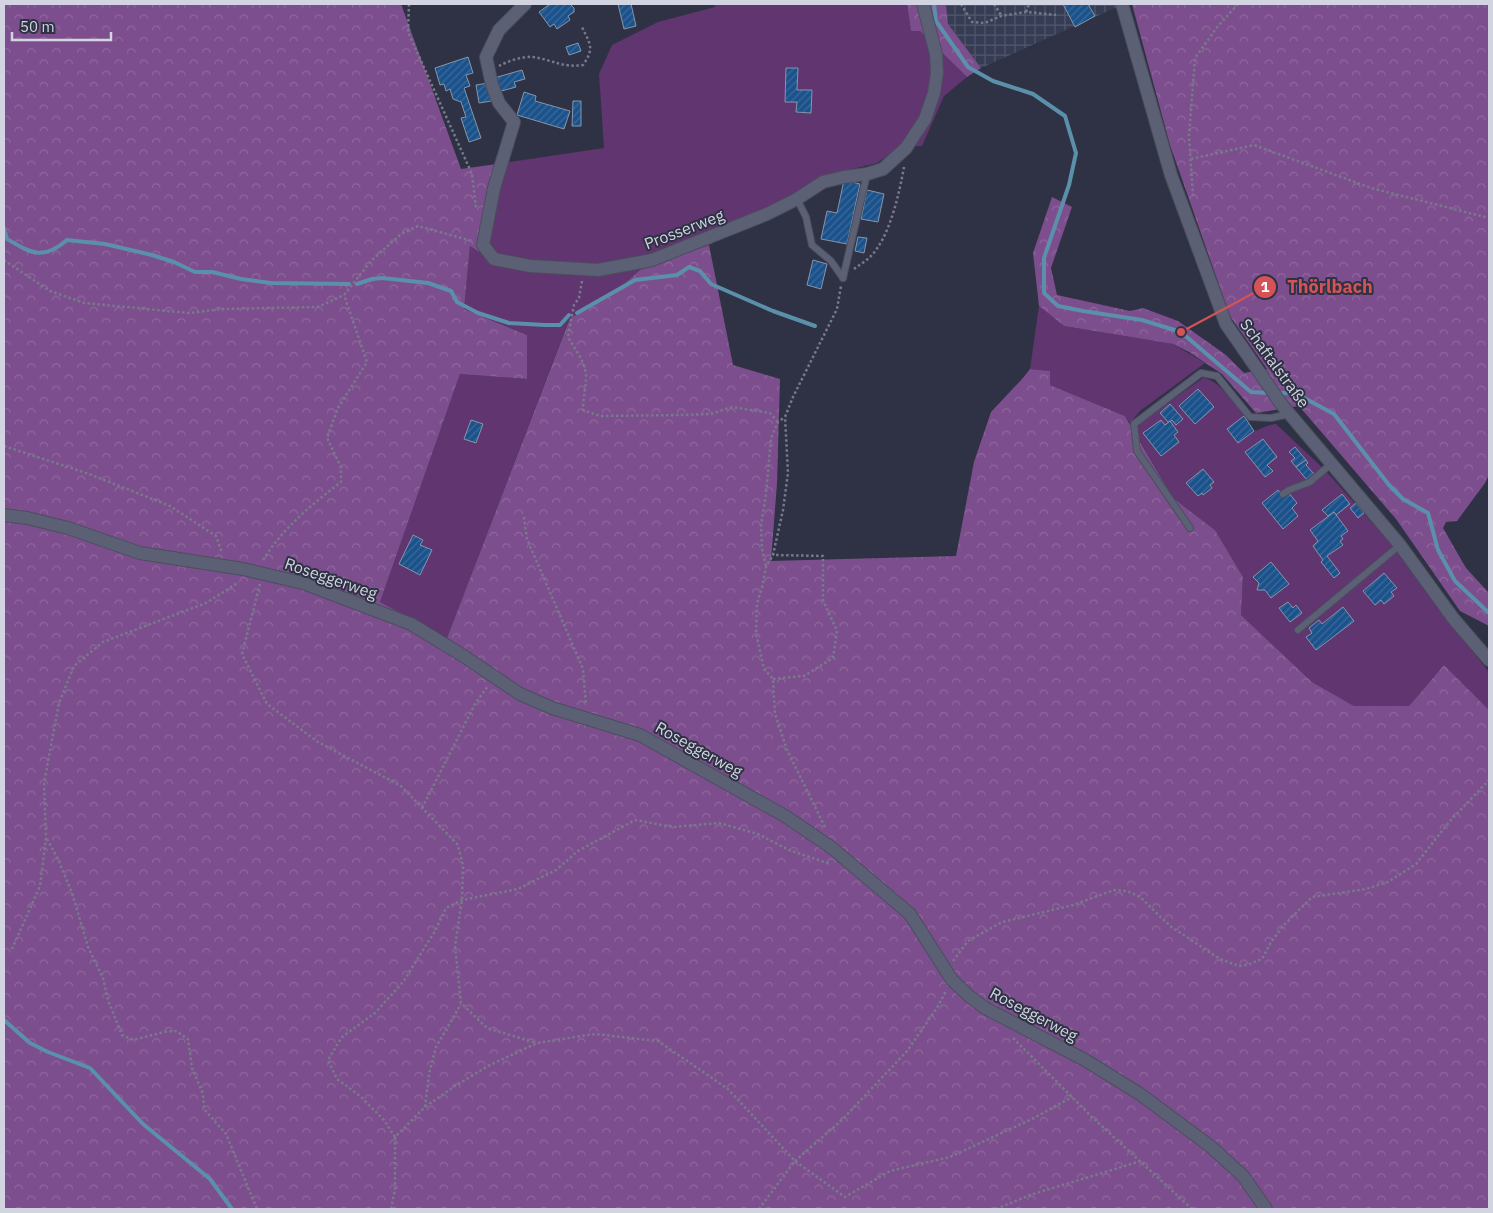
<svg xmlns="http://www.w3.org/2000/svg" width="1493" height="1213" viewBox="0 0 1493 1213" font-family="'IBM Plex Sans',sans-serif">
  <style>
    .industrial { fill: url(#industrial-grid) }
    .green { fill: #61356f }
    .forest { fill: url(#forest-crowns) }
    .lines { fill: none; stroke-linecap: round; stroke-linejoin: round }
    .stream { stroke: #5a90aa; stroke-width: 4 }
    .building { fill: url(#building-hatch); stroke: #8696a8 }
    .lane-casing { stroke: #4b4e5d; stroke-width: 8 }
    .street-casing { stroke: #4b4e5d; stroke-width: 14 }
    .path { stroke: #777a8a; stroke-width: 2.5; stroke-dasharray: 2.5 2.5; stroke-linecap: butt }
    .lane { stroke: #5b6075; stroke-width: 6 }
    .street { stroke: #5b6075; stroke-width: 12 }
    .labels { text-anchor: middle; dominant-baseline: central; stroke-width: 4; stroke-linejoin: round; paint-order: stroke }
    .street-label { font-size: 16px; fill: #d2d5e1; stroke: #2e3244 }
    .leader { fill: none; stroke: #d55356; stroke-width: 2 }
    .callout-dot { fill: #d55356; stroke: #2e3244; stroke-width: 2 }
    .mark-label { font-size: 15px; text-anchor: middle; font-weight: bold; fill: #fff }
    .callout-label { font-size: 18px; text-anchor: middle; font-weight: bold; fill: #d55356; stroke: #2e3244; stroke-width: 4; stroke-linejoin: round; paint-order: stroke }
  </style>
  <defs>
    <pattern id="industrial-grid" width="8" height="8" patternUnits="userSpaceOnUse" patternTransform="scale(1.25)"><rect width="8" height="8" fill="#363c54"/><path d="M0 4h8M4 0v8" fill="none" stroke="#52576c"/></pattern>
    <pattern id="forest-crowns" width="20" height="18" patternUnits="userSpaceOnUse" patternTransform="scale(1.25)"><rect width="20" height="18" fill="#7d4e8d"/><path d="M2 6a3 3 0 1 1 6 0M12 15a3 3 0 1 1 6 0" fill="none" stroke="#8f679d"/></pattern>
    <pattern id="building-hatch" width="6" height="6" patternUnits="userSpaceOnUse" patternTransform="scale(1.25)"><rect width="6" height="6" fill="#1b528b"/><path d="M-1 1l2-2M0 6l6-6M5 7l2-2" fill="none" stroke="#3b6a9b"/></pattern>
  </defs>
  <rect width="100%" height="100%" fill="#2e3244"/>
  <polygon class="industrial" points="946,4 1124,4 981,68 948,24"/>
  <g class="green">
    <polygon points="714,4 907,4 911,31 920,31 967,77 944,96 922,146 900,147 877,163 844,171 828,187 709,245 640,270 614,293 570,317 447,638 380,602 460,374 527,379 527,335 464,309 470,246 479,252 497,164 604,148 599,74 612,45 658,22 715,7"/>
    <polygon points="1039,306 1064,326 1173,344 1205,363 1140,411 1130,423 1125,416 1050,385 1049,371 1030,369"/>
    <path d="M1203 378C1221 379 1244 416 1254 431 1263 429 1266 425 1276 424L1326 471 1391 544 1439 610 1489 672V710L1444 665 1409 706H1354L1312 682 1241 615 1243 577 1215 530 1173 498 1135 432 1141 422Z"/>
  </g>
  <g class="forest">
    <polygon points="4,4 401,4 461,169 497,164 479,252 470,246 464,309 527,335 527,379 460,374 380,602 447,638 570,318 614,293 640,270 709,245 733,365 780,379 777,483 771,561 956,556 974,462 991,412 1023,378 1030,369 1050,371 1050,385 1125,416 1173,498 1215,530 1243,577 1241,615 1312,682 1354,706 1409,706 1444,665 1489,710 1489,1209 4,1209"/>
    <polygon points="907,4 946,4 948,24 981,68 967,77 920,31 911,31"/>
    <polygon points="1132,4 1489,4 1489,475 1485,483 1457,521 1446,522 1443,528 1466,568 1489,593 1489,626 1460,611 1396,519 1299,406 1256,413 1222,374 1189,352 1173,344 1064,326 1039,306 1033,253 1052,197 1072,207 1051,268 1057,295 1130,311 1143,308 1178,321 1226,355 1244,373 1267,369 1230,316 1170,145"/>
  </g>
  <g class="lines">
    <g class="stream">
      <polyline points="934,4 936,21 968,67 993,81 1033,94 1065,116 1076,153 1069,185 1044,258 1044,293 1058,306 1083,311 1142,320 1181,332 1251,392 1269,393"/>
      <path d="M4 228 7 239C31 253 43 261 67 240L105 244 152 255 174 262 195 272H212L241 279 271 283 349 284"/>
      <polyline points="357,284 372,279 382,278 428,283 451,291 457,302 478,313 509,323 545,325 560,325 569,315"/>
      <polyline points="577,313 635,280 677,275 689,267 700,271 711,284 773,311 815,326"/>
      <polyline points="1276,393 1295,393 1334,414 1389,485 1403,499 1428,513 1438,550 1455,581 1489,613"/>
      <polyline points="4,1020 30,1043 48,1052 90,1068 143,1124 210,1179 232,1209"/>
    </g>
  </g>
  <g class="building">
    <polygon points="550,4 570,4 574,8 574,12 568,16 570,20 557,29 554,24 550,27 539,12"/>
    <polygon points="618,4 631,4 636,26 624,29"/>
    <polygon points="1063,4 1088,4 1095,16 1075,27"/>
    <polygon points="578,43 581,51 569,55 566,47"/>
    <polygon points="468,57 473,73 466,75 470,86 464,88 481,138 469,142 461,118 466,117 461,102 453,99 450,89 446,91 444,84 440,85 435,68"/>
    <polygon points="786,68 798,68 797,90 812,90 811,113 796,112 797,102 785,102"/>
    <polygon points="522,70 525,79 514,82 516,87 498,92 494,78"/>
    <polygon points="488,83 491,101 479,103 476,85"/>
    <polygon points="524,92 536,96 535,101 570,111 564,129 517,115"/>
    <polygon points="573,101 581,101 581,126 572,126"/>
    <polygon points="844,180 860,184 847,244 821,239 827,211 837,213"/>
    <polygon points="867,190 884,194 878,222 861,219"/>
    <polygon points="858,237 867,238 864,253 855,251"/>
    <polygon points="813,260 827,264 821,289 807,285"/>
    <polygon points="1198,389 1214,407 1195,424 1179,406"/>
    <polygon points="1170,404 1183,419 1176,425 1172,420 1169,423 1160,413"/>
    <polygon points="1244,416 1254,431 1238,443 1227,429"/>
    <polygon points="471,420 483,424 476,443 464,439"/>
    <polygon points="1161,420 1165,425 1170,421 1178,432 1174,435 1179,442 1161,456 1143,433"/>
    <polygon points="1263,439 1277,457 1267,465 1273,471 1265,477 1245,452"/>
    <polygon points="1295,447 1306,460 1296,467 1291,461 1295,458 1289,452"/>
    <polygon points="1306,460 1308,463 1306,465 1314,474 1307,480 1296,467"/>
    <polygon points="1203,469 1214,482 1210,485 1212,488 1203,495 1202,493 1198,496 1186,483"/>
    <polygon points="1278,490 1283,497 1288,492 1297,503 1292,508 1298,516 1283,529 1262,503"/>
    <polygon points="1342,494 1350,504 1336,515 1334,512 1328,516 1322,510"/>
    <polygon points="1356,503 1364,513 1358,518 1350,508"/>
    <polygon points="1334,512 1348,531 1341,536 1343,539 1340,541 1343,545 1327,556 1340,573 1334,578 1321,562 1323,560 1313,546 1318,541 1310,530"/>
    <polygon points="413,535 423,540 420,545 432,550 420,575 399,564"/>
    <polygon points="1271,562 1289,584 1271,598 1265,590 1257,590 1259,583 1253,577"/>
    <polygon points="1384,573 1397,588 1391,592 1394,596 1384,604 1381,600 1375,605 1363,591"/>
    <polygon points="1288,602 1293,608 1296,605 1302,613 1290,622 1279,608"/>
    <polygon points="1343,607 1354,621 1316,650 1306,637 1312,633 1309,628 1319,620 1322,624"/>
  </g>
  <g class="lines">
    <defs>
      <g id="lane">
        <polyline points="797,199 806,217 812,245 831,261 843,278"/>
        <polyline points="843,278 867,174"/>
        <polyline points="1283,494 1289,490 1310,482 1332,463"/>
        <polyline points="1190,528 1137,451 1134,424 1201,373 1217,376 1250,417 1271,418 1289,414"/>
        <polyline points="1298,630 1400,545"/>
      </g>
      <g id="street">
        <polyline points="525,4 499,30 486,57 492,85 499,103 514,122 494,188 483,245 494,259 530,266 598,270 652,260 767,214 797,199 823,182 844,177 867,174 883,169 906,148 925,119 934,93 937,73 936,54 923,4"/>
        <polyline points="1122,4 1171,175 1226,324 1282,405 1400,545 1453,618 1489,660"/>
        <polyline points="4,515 27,518 68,528 140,553 243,569 303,583 411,624 462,655 520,694 552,708 640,735 785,816 832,848 910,914 952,980 969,996 985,1008 1085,1060 1140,1094 1210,1146 1243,1176 1266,1209"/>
      </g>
    </defs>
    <use href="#lane" class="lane-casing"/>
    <use href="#street" class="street-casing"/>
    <g class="path">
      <polyline points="409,4 408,32 472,174 476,208"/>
      <polyline points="961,4 972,22 985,23 1001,16 1026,12 1056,15"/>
      <polyline points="994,4 1001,15"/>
      <polyline points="1026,12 1029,4"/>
      <path d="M499 66C508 61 523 56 533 57 553 60 562 68 583 65 595 48 590 44 582 27"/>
      <polyline points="1191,159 1254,145 1371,188 1489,218"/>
      <polyline points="1193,196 1189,136 1195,58 1218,26 1238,4"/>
      <polyline points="4,260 50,291 84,303 189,313 222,309 318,307 344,295 371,261 401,234 418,226 472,241"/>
      <path d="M854 269C859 265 865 262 870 257 890 237 899 194 904 167"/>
      <path d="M582 281 579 298 574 305 568 337C575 350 586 362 586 377 586 388 583 398 583 410L600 416 683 415 711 414 732 407 770 413 778 422"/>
      <polyline points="4,446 89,474 170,506 216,536 222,553"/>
      <polyline points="524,517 527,539 583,669 586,705"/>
      <path d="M263 560C283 528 311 505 341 482V467L327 438 338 408 367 362 344 295"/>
      <polyline points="766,566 762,549 761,525 766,494 771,438 778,422 785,417"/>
      <polyline points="260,584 242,654 267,704 318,742 401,786 458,845 463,866 462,900 455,946 461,1003 487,1028 536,1043"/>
      <polyline points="773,679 804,676 833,658 837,631 823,600 823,556 773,555"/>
      <polyline points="422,808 475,704 488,686"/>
      <polyline points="825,827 787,750 775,714 773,679 764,669 756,633 757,603 762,588 766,567 773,555 783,510 788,473 785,417 793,397 837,309 841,286"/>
      <polyline points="47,839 58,859 72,893 88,947 103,978 108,1000 122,1035 133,1040 164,1032 176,1031 188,1039 192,1068 203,1094 204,1109 226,1134 257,1209"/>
      <polyline points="12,949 40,886 46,838 44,783 59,703 74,666 103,642 206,603 239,582"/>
      <polyline points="953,961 968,941 1002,922 1073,905 1114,890 1127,891 1140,897 1170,926 1220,959 1239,966 1247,965 1262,959 1271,942 1283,926 1312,897 1366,889 1388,882 1416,864 1450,821 1489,780"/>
      <polyline points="1013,1038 1093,1118 1192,1209"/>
      <polyline points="425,1107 429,1074 436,1047 461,1004"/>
      <polyline points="395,1137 384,1120 360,1096 337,1079 328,1060 342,1037 375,1013 403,982 435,931 446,908 462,900 518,889 556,870 578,851 635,820 673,827 719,823 758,834 789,850 830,864"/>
      <polyline points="391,1209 395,1189 395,1137 425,1107 455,1086 488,1066 537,1043 595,1034 658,1041 728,1089 795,1161 845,1197 890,1171 950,1157 1034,1118 1072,1097"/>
      <polyline points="759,1209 795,1161 842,1120 907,1051 937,1008 946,991"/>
      <polyline points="996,1209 1030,1195 1141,1161"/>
    </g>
    <use href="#lane" class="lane"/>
    <use href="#street" class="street"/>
  </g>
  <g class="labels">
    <g class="street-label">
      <text transform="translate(684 229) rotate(-21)">Prosserweg</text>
      <text transform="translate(1275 363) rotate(54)">Schaftalstraße</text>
      <text transform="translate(331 578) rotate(19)">Roseggerweg</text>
      <text transform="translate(699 749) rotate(29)">Roseggerweg</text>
      <text transform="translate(1034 1014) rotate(28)">Roseggerweg</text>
    </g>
  </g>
  <path class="leader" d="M1181 332L1265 287"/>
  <g class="callout-dot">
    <circle cx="1181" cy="332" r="5"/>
    <circle cx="1265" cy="287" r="12"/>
  </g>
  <g class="mark-label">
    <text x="1265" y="292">1</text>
  </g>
  <g class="callout-label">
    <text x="1330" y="293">Thörlbach</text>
  </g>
  <rect width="1493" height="1213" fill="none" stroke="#d2d5e1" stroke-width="10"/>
  <path d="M12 32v8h99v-8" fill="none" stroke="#d2d5e1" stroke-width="2.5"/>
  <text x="20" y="32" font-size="15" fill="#d2d5e1" stroke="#2e3244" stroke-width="4" paint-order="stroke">50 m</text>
</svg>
